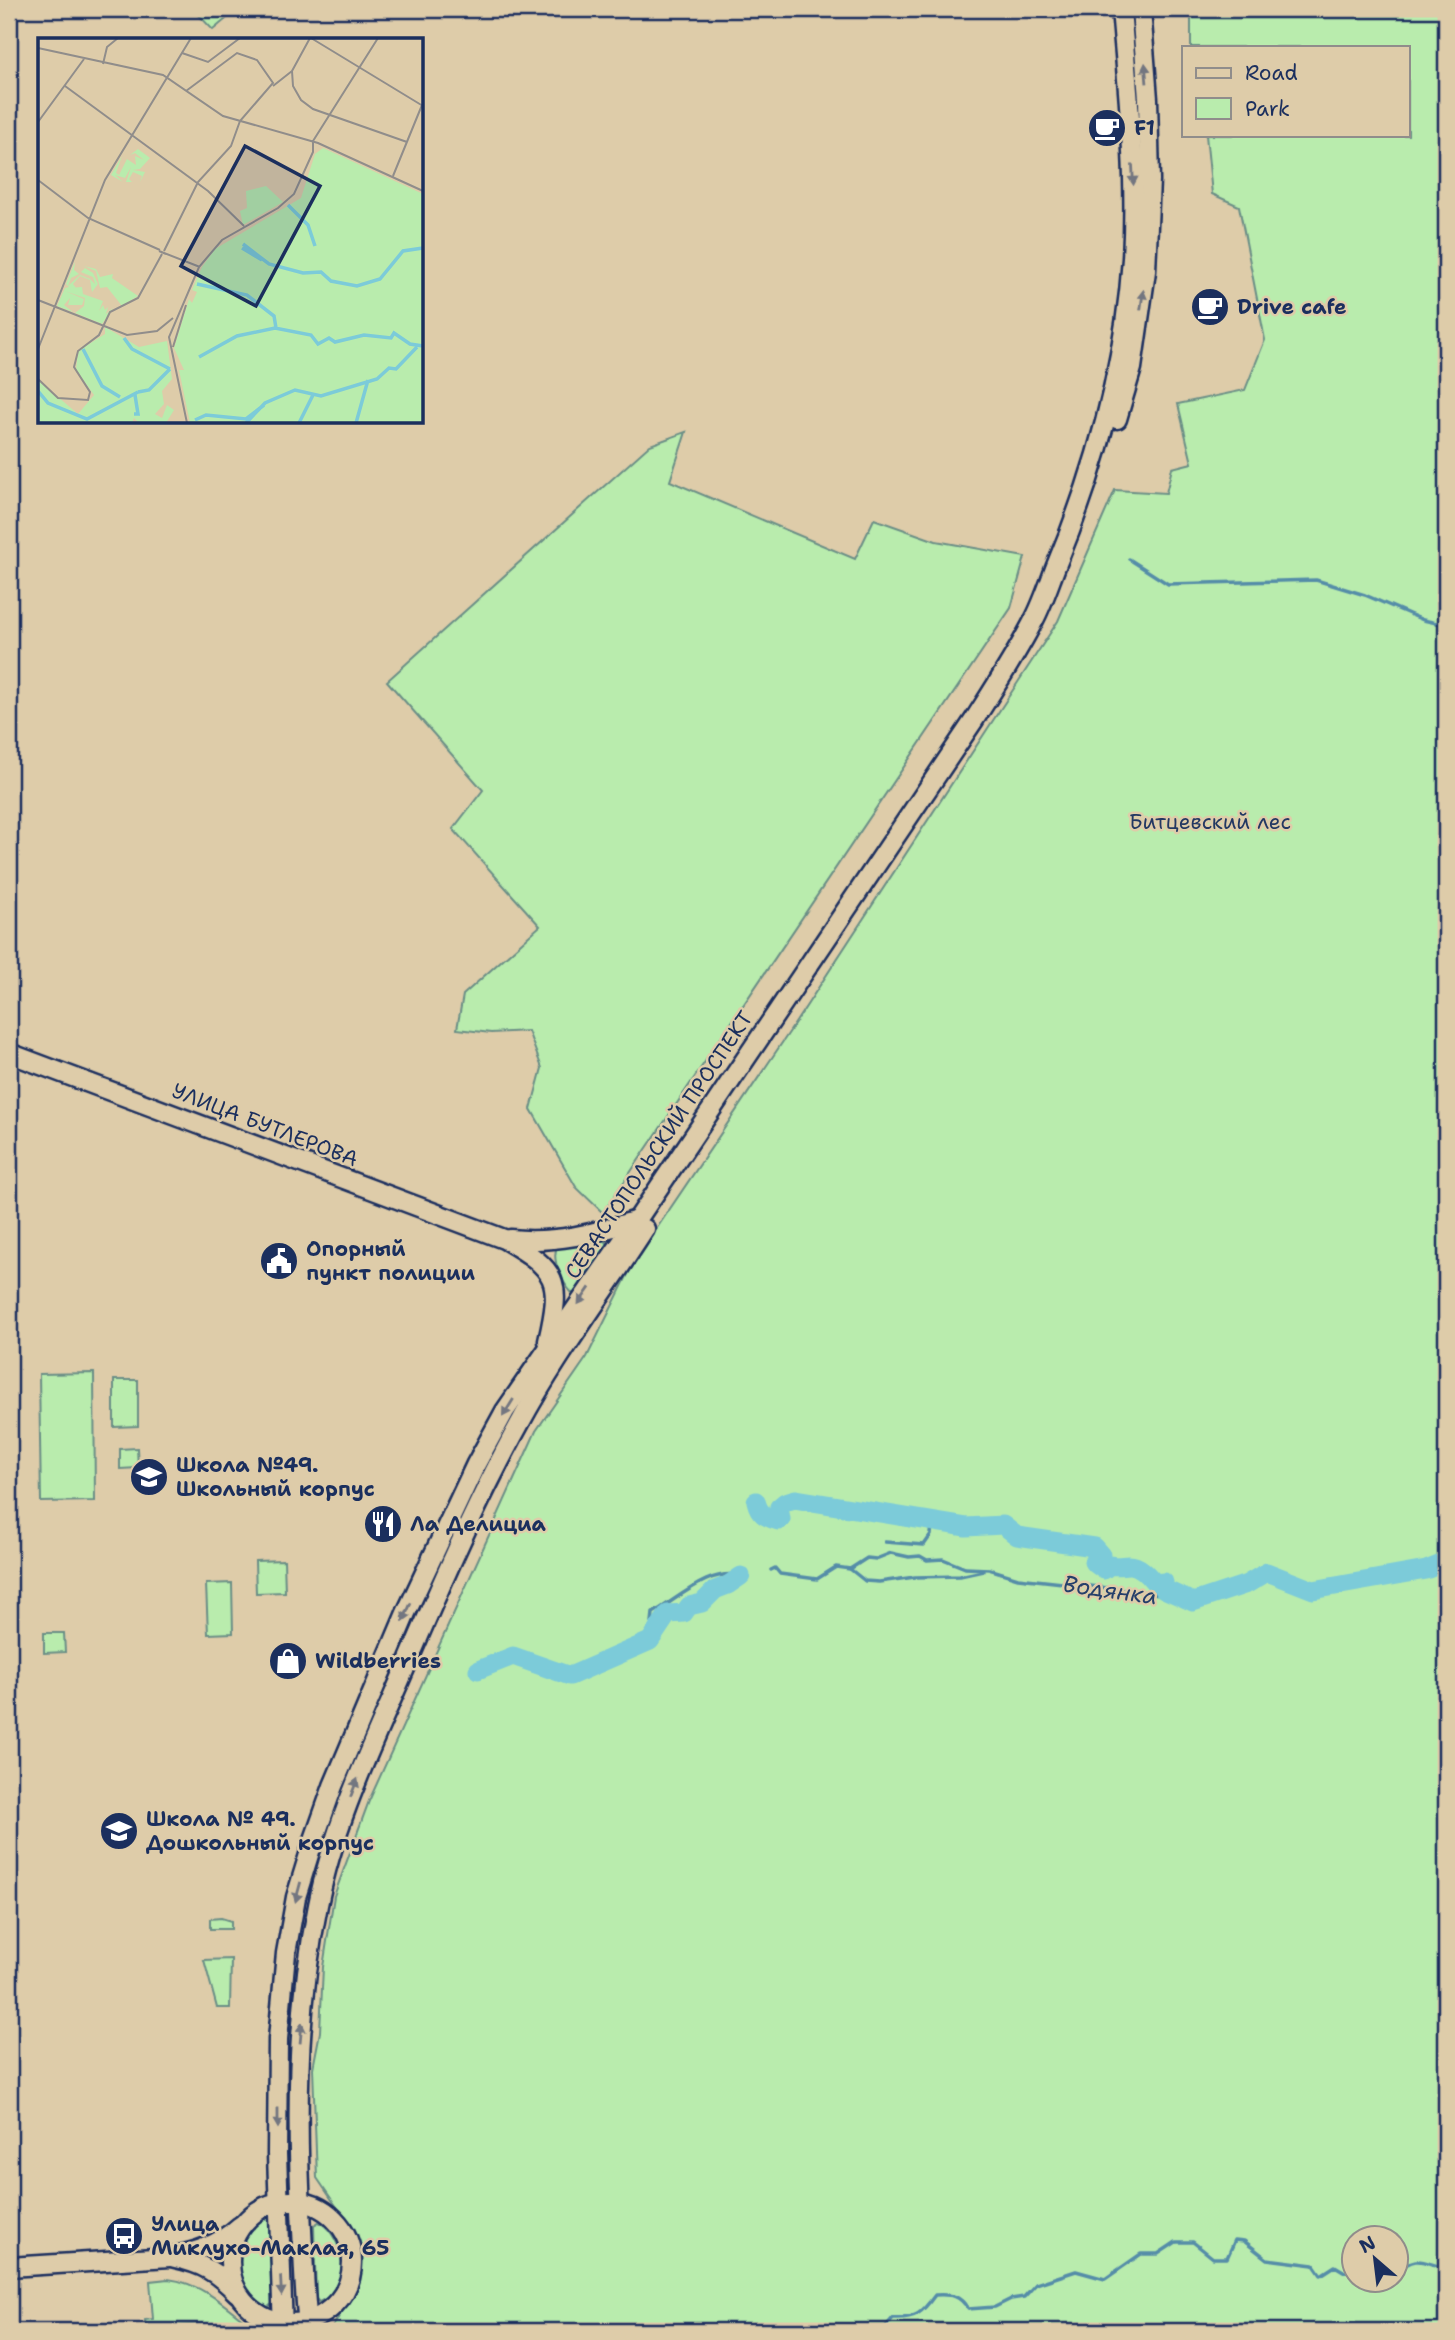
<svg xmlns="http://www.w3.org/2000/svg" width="1455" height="2340" viewBox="0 0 1455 2340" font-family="'Shantell Sans',sans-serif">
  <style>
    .green { fill: #b9ecad; stroke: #6a8e86; stroke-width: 2; fill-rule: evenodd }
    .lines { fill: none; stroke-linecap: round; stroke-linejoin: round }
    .stream { stroke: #558da8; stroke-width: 3.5 }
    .river { stroke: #7ccbd9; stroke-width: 19 }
    .secondary-casing { stroke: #1b2f5e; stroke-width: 23 }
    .secondary { stroke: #decca9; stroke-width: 18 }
    .oneway { fill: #737680 }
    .labels { text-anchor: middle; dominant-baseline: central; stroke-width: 5; stroke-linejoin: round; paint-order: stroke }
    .poi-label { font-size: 21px; font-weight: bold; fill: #1b2f5e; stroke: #decca9; text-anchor: start }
    .park-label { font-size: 21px; fill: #233862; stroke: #decca9 }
    .street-label { font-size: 21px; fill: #1b2f5e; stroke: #decca9 }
    .water-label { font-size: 23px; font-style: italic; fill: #253f6a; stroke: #decca9 }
    .inset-river { fill: none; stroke: #7ccbd9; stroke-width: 3.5 }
    .inset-road { fill: none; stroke: #908d8b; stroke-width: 2 }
    .view { fill: #1b2f5e; fill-opacity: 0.15; stroke: #1b2f5e; stroke-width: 3.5 }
    .inset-edge { fill: none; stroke: #1b2f5e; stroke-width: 3.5 }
  </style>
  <rect width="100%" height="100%" fill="#decca9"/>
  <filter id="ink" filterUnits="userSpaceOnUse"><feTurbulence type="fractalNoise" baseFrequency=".0143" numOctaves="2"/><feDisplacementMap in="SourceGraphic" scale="14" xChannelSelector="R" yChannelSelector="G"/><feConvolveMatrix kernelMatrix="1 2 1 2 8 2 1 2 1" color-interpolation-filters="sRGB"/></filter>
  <g filter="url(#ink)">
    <g class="green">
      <polygon points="193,9 238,9 213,30"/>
      <path d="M1191 9H1446V2331H330L358 2286 361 2271V2252L356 2235 317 2178 313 2068 320 2032 323 1967 334 1896 369 1801 536 1431 587 1357 634 1262 790 1031 1058 621 1115 490 1166 493 1172 468 1192 463 1178 404 1245 390 1265 340 1239 206 1212 194 1206 135H1408V47H1191ZM1354 2238H1396V2280H1354Z"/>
      <polygon points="686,432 670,481 855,559 874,519 936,541 1025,557 1011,608 603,1213 576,1187 531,1109 542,1068 528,1031 491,1033 457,1029 463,995 540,926 453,829 483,790 387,681 650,445"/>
      <path d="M605 1240 610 1248 577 1295 572 1293C562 1282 551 1260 557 1247Z"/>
      <polygon points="94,1373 95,1501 41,1502 39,1374"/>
      <polygon points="114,1380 138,1380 138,1426 114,1427"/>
      <polygon points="137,1448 138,1468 120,1469 120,1449"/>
      <polygon points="284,1560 285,1592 256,1593 255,1561"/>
      <polygon points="232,1583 233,1633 208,1634 206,1584"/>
      <polygon points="44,1633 64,1633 65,1652 44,1653"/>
      <polygon points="221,1918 231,1921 231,1929 210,1929 210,1919"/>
      <polygon points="231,1959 230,2008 217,2008 204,1960"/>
      <path d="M269 2216 271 2217 273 2303 268 2307C262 2303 254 2300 249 2295 224 2272 238 2226 269 2216Z"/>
      <path d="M319 2222C346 2238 353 2289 319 2302L316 2299 314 2225Z"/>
      <path d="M168 2279C203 2283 231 2310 257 2331H221L202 2324 146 2328 145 2320 153 2319 150 2281Z"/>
    </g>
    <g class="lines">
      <g class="stream">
        <polyline points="1129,559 1168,584 1316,580 1365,595 1423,620 1446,625"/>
        <polyline points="885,1542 924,1545 931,1535 932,1522"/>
        <polyline points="850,1569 865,1581 879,1582 915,1577 960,1576 983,1571"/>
        <polyline points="771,1570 775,1568 780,1574 817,1579 836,1567 850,1569 867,1558 876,1559 891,1553 909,1557 920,1556 927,1560 943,1559 965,1568 989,1569 1018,1578 1178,1596"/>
        <path d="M650 1641 653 1613C678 1599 710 1567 741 1576"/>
        <path d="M1396 2272C1419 2253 1422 2263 1446 2268"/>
        <polyline points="1364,2280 1369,2285 1381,2280"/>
        <path d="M882 2331 893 2318C916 2319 922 2313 935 2295 951 2294 960 2295 968 2309L995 2307 1011 2299 1024 2297 1036 2284 1076 2271 1105 2279 1141 2254H1158L1176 2242H1193L1213 2258H1227L1235 2240 1244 2241 1267 2259 1314 2265 1321 2275 1335 2266 1345 2272 1354 2271"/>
      </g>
      <g class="river">
        <path d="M756 1501C759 1514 765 1517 778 1521L781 1519 779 1507 785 1502 795 1499 966 1527 1003 1525 1017 1536 1094 1547 1101 1555 1093 1562 1104 1570 1110 1565C1118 1567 1122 1565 1129 1565 1140 1565 1148 1575 1155 1583L1164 1582V1589L1193 1602 1247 1584 1267 1572 1313 1590 1426 1570 1446 1562"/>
        <polyline points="478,1670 513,1656 570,1676 650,1641 668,1614 684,1613 689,1606 702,1603 715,1590 728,1585 741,1576"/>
      </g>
      <defs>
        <g id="secondary">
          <polyline points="1117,419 1132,368 1146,271 1150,180 1148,99 1141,9"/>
          <path d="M9 1053 504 1239C558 1270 562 1280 548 1341"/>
          <path d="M510 1239C554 1244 596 1233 637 1220"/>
          <circle cx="291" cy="2262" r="61"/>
          <path d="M175 2258C204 2264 216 2272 237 2293"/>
          <path d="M9 2267 170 2257C197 2252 219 2245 240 2226"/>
          <path d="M283 2331 277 2154 278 2039 286 1953 296 1897 311 1848 333 1786 406 1613 476 1464 505 1411 637 1220 974 720C995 687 1016 655 1034 620 1043 603 1049 584 1056 566 1096 470 1125 363 1132 258 1137 175 1128 91 1121 9"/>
          <path d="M309 2331C304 2298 304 2264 302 2230 296 2122 296 2012 318 1905 333 1829 366 1758 397 1687 435 1599 473 1508 520 1423 556 1356 604 1293 645 1229"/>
        </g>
      </defs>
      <use href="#secondary" class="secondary-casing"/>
      <use href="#secondary" class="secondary"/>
    </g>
    <defs><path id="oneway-solid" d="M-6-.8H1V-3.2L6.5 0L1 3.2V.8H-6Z" transform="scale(1.75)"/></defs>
    <g class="oneway">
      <use href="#oneway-solid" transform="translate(1146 73) rotate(-95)"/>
      <use href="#oneway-solid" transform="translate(1133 175) rotate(87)"/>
      <use href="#oneway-solid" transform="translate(1142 300) rotate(-82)"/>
      <use href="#oneway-solid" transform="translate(584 1296) rotate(125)"/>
      <use href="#oneway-solid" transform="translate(508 1408) rotate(122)"/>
      <use href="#oneway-solid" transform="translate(407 1612) rotate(114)"/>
      <use href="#oneway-solid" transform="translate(354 1788) rotate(-69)"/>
      <use href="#oneway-solid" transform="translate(298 1892) rotate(105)"/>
      <use href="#oneway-solid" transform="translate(301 2033) rotate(-85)"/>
      <use href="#oneway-solid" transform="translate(278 2118) rotate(90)"/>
      <use href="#oneway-solid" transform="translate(281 2286) rotate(87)"/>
    </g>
  </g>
  <defs>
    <symbol id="cafe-disc" viewBox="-11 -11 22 22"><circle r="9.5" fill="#1b2f5e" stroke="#decca9"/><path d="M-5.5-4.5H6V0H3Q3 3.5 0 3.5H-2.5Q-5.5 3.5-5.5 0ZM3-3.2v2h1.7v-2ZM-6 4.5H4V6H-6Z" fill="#fff"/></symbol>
    <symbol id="civic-disc" viewBox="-11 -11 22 22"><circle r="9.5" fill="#1b2f5e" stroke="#decca9"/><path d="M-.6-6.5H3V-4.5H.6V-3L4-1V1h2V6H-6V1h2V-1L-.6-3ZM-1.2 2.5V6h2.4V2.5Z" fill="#fff"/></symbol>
    <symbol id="school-disc" viewBox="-11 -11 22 22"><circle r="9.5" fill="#1b2f5e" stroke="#decca9"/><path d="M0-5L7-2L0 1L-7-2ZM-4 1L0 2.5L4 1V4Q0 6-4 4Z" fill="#fff"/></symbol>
    <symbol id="restaurant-disc" viewBox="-11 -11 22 22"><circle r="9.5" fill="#1b2f5e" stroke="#decca9"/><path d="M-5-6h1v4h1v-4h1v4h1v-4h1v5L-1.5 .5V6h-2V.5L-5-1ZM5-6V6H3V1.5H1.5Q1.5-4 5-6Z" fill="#fff"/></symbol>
    <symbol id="shop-disc" viewBox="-11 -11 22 22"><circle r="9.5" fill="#1b2f5e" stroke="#decca9"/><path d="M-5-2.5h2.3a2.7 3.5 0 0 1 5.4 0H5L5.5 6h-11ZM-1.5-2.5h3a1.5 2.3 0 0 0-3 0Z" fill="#fff"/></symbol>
    <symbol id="bus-disc" viewBox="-11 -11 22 22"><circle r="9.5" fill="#1b2f5e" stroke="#decca9"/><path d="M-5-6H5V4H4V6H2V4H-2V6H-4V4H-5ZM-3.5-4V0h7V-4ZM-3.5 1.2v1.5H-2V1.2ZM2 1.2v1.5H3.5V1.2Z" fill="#fff"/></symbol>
  </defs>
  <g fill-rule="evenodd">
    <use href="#cafe-disc" x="1085" y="106" width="44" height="44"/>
    <use href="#cafe-disc" x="1188" y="285" width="44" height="44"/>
    <use href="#civic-disc" x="257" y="1239" width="44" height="44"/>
    <use href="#school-disc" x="127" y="1455" width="44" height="44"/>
    <use href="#restaurant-disc" x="361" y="1502" width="44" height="44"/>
    <use href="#shop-disc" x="266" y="1639" width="44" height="44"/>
    <use href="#school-disc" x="97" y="1809" width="44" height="44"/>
    <use href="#bus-disc" x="102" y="2214" width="44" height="44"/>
  </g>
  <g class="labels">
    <g class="poi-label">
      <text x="1134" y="128">F1</text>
      <text x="1237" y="307">Drive cafe</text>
      <text x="306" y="1249">Опорный<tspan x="306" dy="24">пункт полиции</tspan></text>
      <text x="176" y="1465">Школа №49.<tspan x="176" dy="24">Школьный корпус</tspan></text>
      <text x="410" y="1524">Ла Делициа</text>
      <text x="315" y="1661">Wildberries</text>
      <text x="146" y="1819">Школа № 49.<tspan x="146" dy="24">Дошкольный корпус</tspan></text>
      <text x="151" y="2224">Улица<tspan x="151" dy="24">Миклухо-Маклая, 65</tspan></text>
    </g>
    <g class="park-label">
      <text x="1210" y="822">Битцевский лес</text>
    </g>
    <g class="street-label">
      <text transform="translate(265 1125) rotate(21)">УЛИЦА БУТЛЕРОВА</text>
      <text transform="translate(659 1145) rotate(-56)">СЕВАСТОПОЛЬСКИЙ ПРОСПЕКТ</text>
    </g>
    <g class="water-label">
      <text transform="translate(1110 1590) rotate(8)">Водянка</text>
    </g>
  </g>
  <g transform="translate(38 38)">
    <rect width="385" height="385" fill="#decca9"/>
    <path d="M285 110 385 156V385H152L141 332H146L136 310 151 261 154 265 159 254 154 252 164 229 177 211 263 160 277 116ZM100 111 112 120 102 131 95 132 107 134 102 144 104 138 95 134 91 141 94 144H88L93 129 87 140 77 137 85 144 73 137 84 118 78 135 81 137 89 121 98 127 97 118 106 122 97 115 92 117ZM228 148 245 164 205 187 202 173 209 170 208 153ZM37 224 36 232 41 236 33 240 30 248 42 237 52 241 57 246 55 239 43 234 47 230 55 235 60 246 54 254 52 242 42 238 35 246 38 250H31L44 249 45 256 65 263 61 273 65 267 67 272 70 269 68 276 75 270 64 286 37 275 46 268 47 260 27 253 46 261 44 267H30L32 260 26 267 35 274 19 268 27 250 31 249 28 246ZM46 228 58 231 62 239 75 236 74 240 100 258 84 268 69 249 62 250 58 233ZM67 289 101 309 129 303 134 341 124 353 126 366 117 376 124 380 129 367 136 372 128 385H101L96 380 94 385H0V342L40 376 56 357 38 332 40 313 67 296Z" fill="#b9ecad"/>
    <path class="inset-river" d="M250 167 270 187 277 208M205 206 231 226 265 235 283 234 293 243 319 248 342 241 365 213 385 210M204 210 224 222M159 246 209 257 236 278 238 290M86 300 94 311 132 331M45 311 64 348 82 359M161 319 199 298 237 290 273 297 280 306 291 300 297 304 326 297 353 300 356 295 372 306 385 308M0 353 10 365 49 381 100 354M100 354 111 352 132 331M96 376H100L97 357M157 382 168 377 208 381 226 367M208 385 227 365 257 352 283 358 339 341 351 330 358 331 379 309M261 385 275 357M318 385 330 342"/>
    <path class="inset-road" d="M272 0 254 33 255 48 263 62 275 71 369 104M273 0 385 68M0 10 125 37 185 78 280 105 385 153M144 15 170 24 202 0M65 26 69 9 80 0M27 48 170 153 206 188M235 48 254 33M0 84 46 21M355 138 384 67M0 142 50 180 122 212M126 213 160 144 193 108 202 83 235 45 219 22 199 15 148 53M128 216 121 213 162 229M0 262 89 297 119 293 135 280M135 309 148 267M0 311 67 142 153 0M0 341 20 360 50 362 52 354 36 329 40 313 61 297 72 274 100 260 124 216M149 385 131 299 161 229 184 202 240 170 256 156 275 114V103L340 0"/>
    <path class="view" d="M207 108 282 148 218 268 143 228Z"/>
    <rect width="385" height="385" class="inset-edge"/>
  </g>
  <rect width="1455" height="2340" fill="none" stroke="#decca9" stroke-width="35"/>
  <rect x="18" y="18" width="1420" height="2305" fill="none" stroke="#1b2f5e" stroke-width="2.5" filter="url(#ink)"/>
  <rect x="1182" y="46" width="228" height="91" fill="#decca9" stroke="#908d8b" stroke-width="2"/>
  <rect x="1196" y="68" width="35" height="10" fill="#decca9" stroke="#908d8b" stroke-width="2"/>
  <text x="1245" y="80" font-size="21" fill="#1b2f5e">Road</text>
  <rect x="1196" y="98" width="35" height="21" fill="#b9ecad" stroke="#908d8b" stroke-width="2"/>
  <text x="1245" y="116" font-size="21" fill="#1b2f5e">Park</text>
  <g transform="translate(1375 2259) rotate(332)"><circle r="33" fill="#decca9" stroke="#908d8b" stroke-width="2"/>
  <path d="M0-5L12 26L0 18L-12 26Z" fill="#1b2f5e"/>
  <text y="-10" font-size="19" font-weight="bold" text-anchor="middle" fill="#1b2f5e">N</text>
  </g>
</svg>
